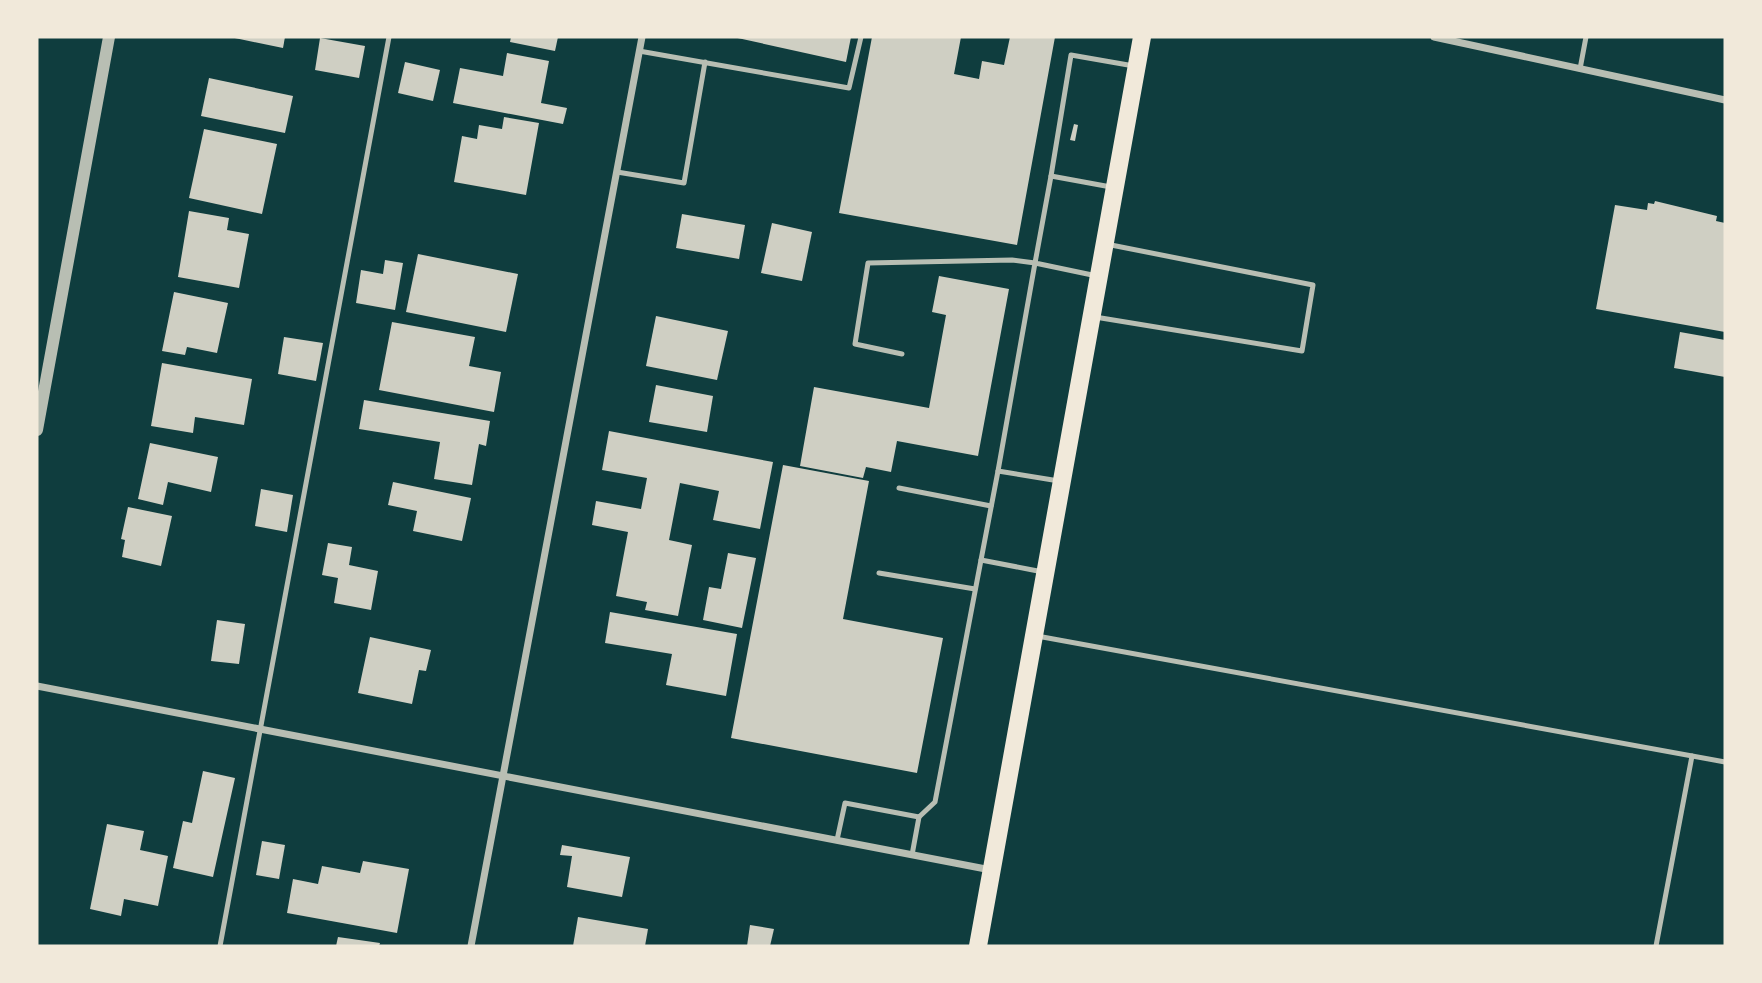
<svg xmlns="http://www.w3.org/2000/svg" width="1762" height="983" viewBox="0 0 1762 983" font-family="Montserrat,sans-serif">
  <style>
    .building { fill: #cfcfc3 }
    .lines { fill: none; stroke-linecap: round; stroke-linejoin: round }
    .service { stroke: #b8beb3; stroke-width: 5 }
    .minor { stroke: #b8beb3; stroke-width: 7 }
    .tertiary { stroke: #b8beb3; stroke-width: 12 }
    .primary { stroke: #f1e9da; stroke-width: 18 }
  </style>
  <rect width="100%" height="100%" fill="#0f3d3e"/>
  <g class="building">
    <polygon points="230,37 285,37 283,48"/>
    <polygon points="511,37 558,37 555,51 510,42"/>
    <polygon points="733,37 851,37 846,62"/>
    <polygon points="872,37 961,37 954,74 979,79 982,61 1004,65 1010,37 1055,37 1017,245 839,213"/>
    <polygon points="320,38 365,46 359,78 315,70"/>
    <polygon points="507,53 549,61 541,103 567,108 563,124 453,103 460,68 503,76"/>
    <polygon points="405,62 440,70 433,101 398,93"/>
    <polygon points="209,78 293,96 285,133 201,116"/>
    <polygon points="504,117 539,123 526,195 454,182 462,136 477,139 479,125 502,129"/>
    <polygon points="1074,124 1078,125 1075,141 1070,140"/>
    <polygon points="204,129 277,144 262,214 189,198"/>
    <polygon points="1655,201 1717,216 1716,221 1725,223 1725,332 1596,309 1615,205 1647,210 1648,203 1654,204"/>
    <polygon points="189,211 229,218 227,230 249,234 239,288 178,277"/>
    <polygon points="682,214 745,225 739,259 676,248"/>
    <polygon points="772,223 812,232 802,281 761,273"/>
    <polygon points="418,254 518,274 506,332 406,312"/>
    <polygon points="385,260 403,263 395,310 356,303 361,270 383,274"/>
    <polygon points="939,276 1009,289 978,456 897,441 891,472 866,467 863,478 800,466 814,387 929,408 946,315 932,312"/>
    <polygon points="174,292 228,303 217,353 187,347 185,355 162,351"/>
    <polygon points="656,316 728,331 717,380 646,366"/>
    <polygon points="392,322 475,337 469,366 501,372 494,412 379,390"/>
    <polygon points="1680,332 1725,340 1725,377 1674,368"/>
    <polygon points="284,337 323,343 316,381 278,374"/>
    <polygon points="162,363 252,379 244,425 195,417 193,433 151,426"/>
    <polygon points="656,385 713,396 707,432 649,422"/>
    <polygon points="364,400 490,421 486,446 479,444 472,485 434,479 440,442 359,429"/>
    <polygon points="609,431 773,462 760,529 713,520 719,491 680,483 669,540 692,545 678,616 645,610 647,602 616,596 628,532 592,525 596,501 641,509 647,478 602,470"/>
    <polygon points="150,443 218,457 211,492 168,482 163,505 138,499"/>
    <polygon points="783,465 869,481 843,619 943,638 917,773 731,738"/>
    <polygon points="393,482 471,498 462,541 413,531 417,511 388,505"/>
    <polygon points="261,489 293,495 287,532 255,526"/>
    <polygon points="128,507 172,516 161,566 122,557 125,540 121,539"/>
    <polygon points="328,543 352,547 349,565 378,571 371,610 334,603 338,578 322,575"/>
    <polygon points="728,553 756,558 742,628 703,620 709,587 721,589"/>
    <polygon points="610,612 737,634 726,696 666,685 672,654 605,643"/>
    <polygon points="217,620 245,624 239,664 211,661"/>
    <polygon points="370,637 431,650 426,671 419,670 412,704 358,693"/>
    <polygon points="203,771 235,778 213,877 173,868 183,821 192,823"/>
    <polygon points="107,824 144,831 140,850 168,856 158,906 124,899 121,916 90,909"/>
    <polygon points="262,841 285,845 279,879 256,875"/>
    <polygon points="562,845 630,857 622,897 567,887 572,856 560,855"/>
    <polygon points="363,861 409,869 397,933 287,913 293,879 318,884 322,866 360,873"/>
    <polygon points="578,917 648,929 645,946 573,946"/>
    <polygon points="750,925 774,929 770,946 747,946"/>
    <polygon points="338,937 380,943 379,946 336,946"/>
  </g>
  <g class="lines">
    <g class="service">
      <polyline points="639,51 849,88 861,37"/>
      <polyline points="1580,69 1586,37"/>
      <polyline points="617,172 684,183 705,62"/>
      <polyline points="1051,176 1035,263 1097,276"/>
      <polyline points="1111,187 1051,176 1071,55 1134,66"/>
      <polyline points="1095,317 1302,351 1313,285 1106,244"/>
      <polyline points="902,354 855,344 868,263 1012,260 1035,263 998,471 1059,481"/>
      <polyline points="998,471 981,560 1043,572"/>
      <polyline points="899,488 991,506"/>
      <polyline points="879,573 975,589"/>
      <polyline points="1037,636 1725,762"/>
      <polyline points="837,840 845,803 919,817 935,802 981,560"/>
      <polyline points="912,855 919,817"/>
      <polyline points="220,946 389,37"/>
      <polyline points="1656,946 1692,756"/>
    </g>
    <g class="minor">
      <polyline points="1434,37 1725,100"/>
      <polyline points="37,686 991,870"/>
      <polyline points="471,946 642,37"/>
    </g>
    <polyline class="tertiary" points="37,430 109,37"/>
    <polyline class="primary" points="978,946 1142,37"/>
  </g>
  <rect width="1762" height="983" fill="none" stroke="#f1e9da" stroke-width="77"/>
</svg>
